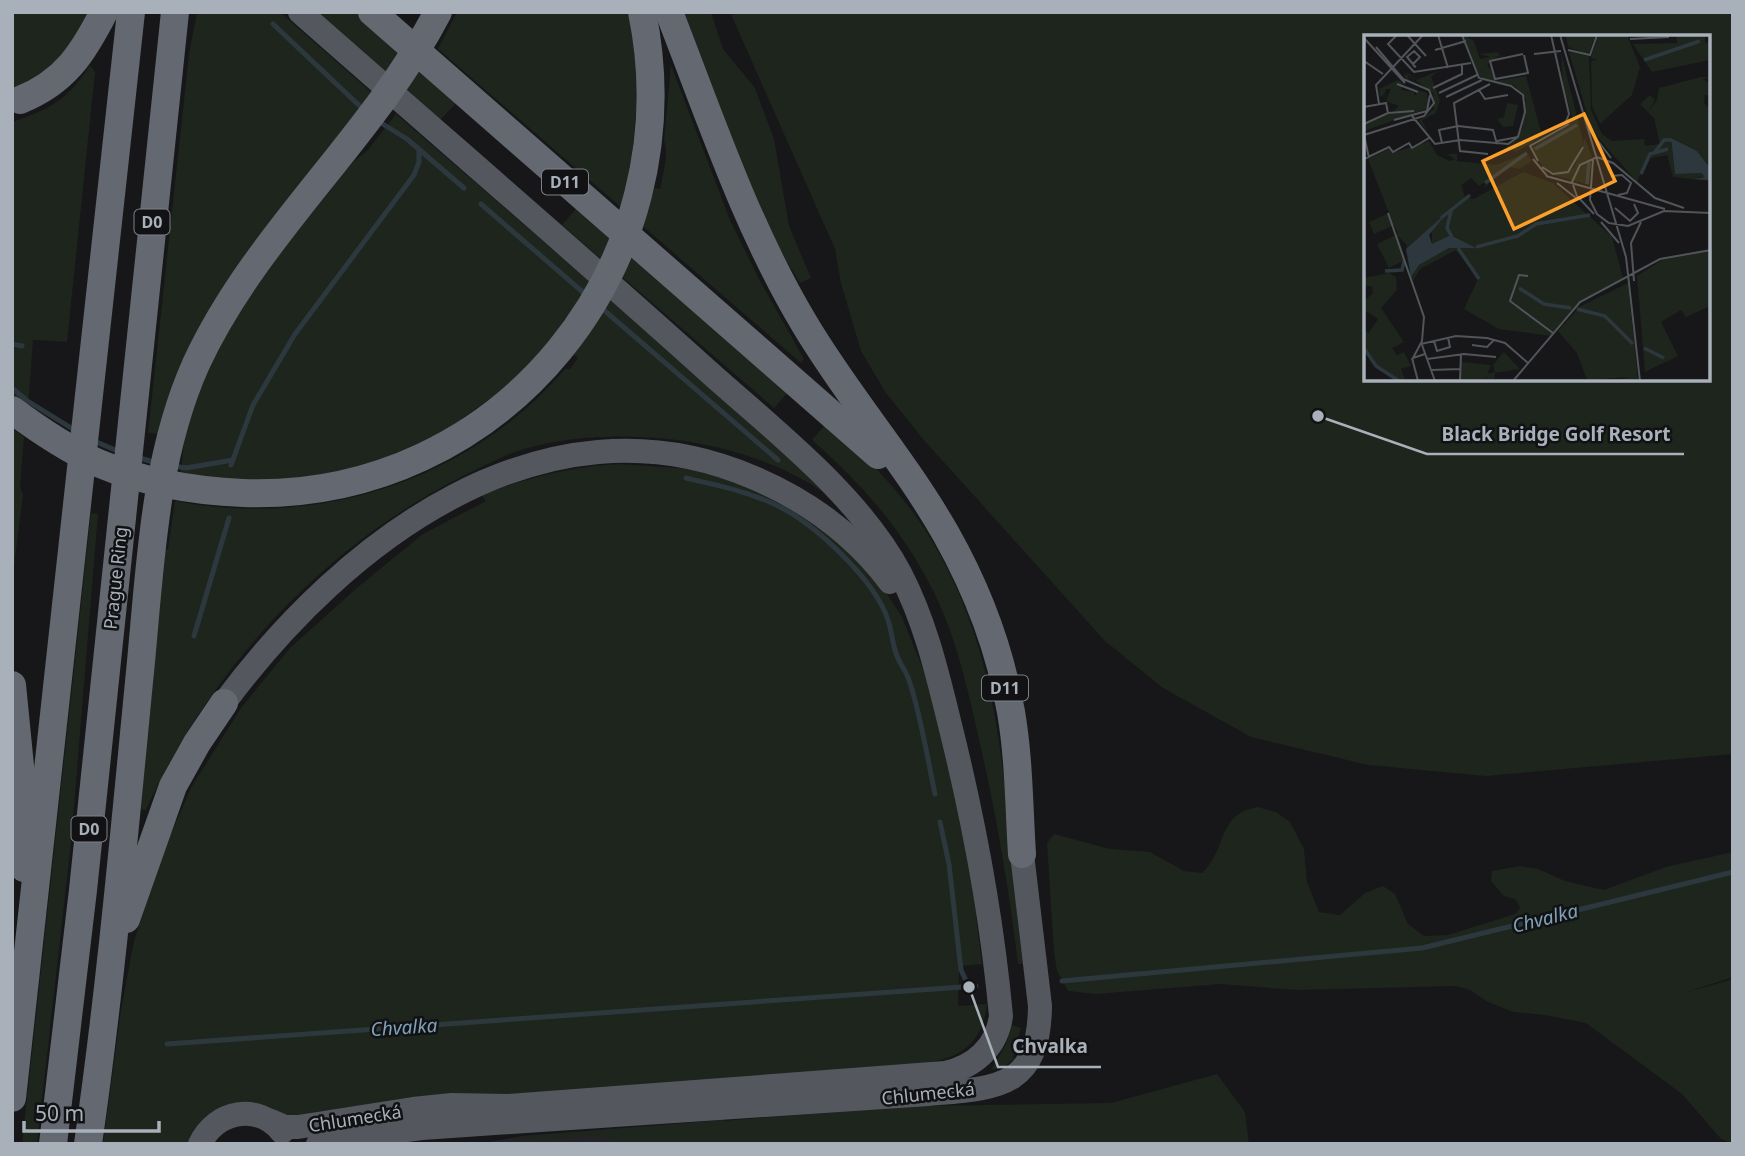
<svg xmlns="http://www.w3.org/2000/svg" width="1745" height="1156" viewBox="0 0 1745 1156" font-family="'Noto Sans',sans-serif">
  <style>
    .built { fill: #232326 }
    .green { fill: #1d251d; fill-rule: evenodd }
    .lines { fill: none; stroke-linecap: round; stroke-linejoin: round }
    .stream { stroke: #2c383e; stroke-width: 5 }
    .major { stroke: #54575e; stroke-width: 24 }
    .highway { stroke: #646870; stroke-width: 28 }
    .labels { text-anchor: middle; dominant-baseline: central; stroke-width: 5; stroke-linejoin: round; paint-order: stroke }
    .shield { fill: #121214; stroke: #7b8188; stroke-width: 2 }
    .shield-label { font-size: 16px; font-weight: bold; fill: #a8b0ba }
    .street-label { font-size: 18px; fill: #a8b0ba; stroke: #121214 }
    .water-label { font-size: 19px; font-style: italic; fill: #7ea2b7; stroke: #121214 }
    .inset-river { fill: none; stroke: #2c383e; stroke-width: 3.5 }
    .inset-road { fill: none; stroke: #515459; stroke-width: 2 }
    .view { fill: #fda02b; fill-opacity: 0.15; stroke: #fda02b; stroke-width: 3.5 }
    .inset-edge { fill: none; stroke: #a8b0ba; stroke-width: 3.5 }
    .leader { fill: none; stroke: #a8b0ba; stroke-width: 2.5 }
    .callout-dot { fill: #a8b0ba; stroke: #121214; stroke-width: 2.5 }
    .callout-label { font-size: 19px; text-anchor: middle; font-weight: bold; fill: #a8b0ba; stroke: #121214; stroke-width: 5; stroke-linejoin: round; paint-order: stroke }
  </style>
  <rect width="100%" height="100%" fill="#171719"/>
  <polygon class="built" points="723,1120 728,1144 479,1144 523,1136"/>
  <g class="green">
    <polygon points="12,12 94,12 58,67 12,92"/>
    <polygon points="197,12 280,12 371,92 160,434 148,433 189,54"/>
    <polygon points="317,12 358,12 459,100 440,120"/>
    <path d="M457 12H631L639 77 630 182 660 189C663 173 669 155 664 140L671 65 730 220 759 279 804 359 801 363 438 49Z"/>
    <polygon points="684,12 711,12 723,49 755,88 774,139 789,226 811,278 800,283 774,241 754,197"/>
    <path d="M730 12H1733V754L1486 776 1368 765 1251 737 1163 688 1105 641 923 439 886 393 861 351 841 283 835 249ZM1365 37H1708V380H1365Z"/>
    <path d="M90 65 95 72 67 342 33 340 28 408 12 395V122C49 110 69 99 90 65Z"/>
    <path d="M396 114 781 447 826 494C783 464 729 447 677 440 628 434 572 435 524 449 502 456 482 467 461 477 323 547 209 670 146 810L139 809 164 550 168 549 175 501C318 529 470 480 565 369H570L578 358 552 339 519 378 442 433 363 467 279 482 180 476C183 459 183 439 188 423 215 322 290 242 353 162L367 151Z"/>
    <polygon points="580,204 791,389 774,408 562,225"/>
    <path d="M828 421C859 451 890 480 915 515 1012 653 1002 805 1023 964H1018C1009 888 996 814 979 739 967 686 955 631 929 583 901 528 858 480 812 440Z"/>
    <polygon points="12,428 24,437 20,487 23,495 12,583"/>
    <path d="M620 464 691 469 735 480 818 522 876 577 902 617 927 679 944 743 969 859 982 964 959 966 958 1006 987 1004C980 1061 940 1061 892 1068L320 1111 293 1117 265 1108 190 1144H103L121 1010 134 941 160 858 192 786 241 708 290 648 358 587 423 534 486 501 481 495C527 478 571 466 620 464Z"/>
    <polygon points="91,513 98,514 71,843 37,1144 22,1144"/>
    <path d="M1258 807 1276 812 1290 822 1304 849 1307 882 1319 912 1340 915 1365 893 1383 886 1395 894 1408 924 1424 936 1448 935 1515 914 1520 908 1515 899 1504 896 1491 881 1492 871 1520 866 1538 869 1565 881 1604 890 1666 867 1733 852V977L1684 993 1733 979V1144L1721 1139 1682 1094 1586 1023 1545 1015 1513 1012 1488 1002 1470 990 1456 986 1297 990 1220 984 1096 994 1068 991 1057 971 1054 952 1047 843 1054 834 1110 849 1150 852 1184 871 1202 873C1228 849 1216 814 1258 807Z"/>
    <polygon points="1012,1025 1021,1028 1013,1057 1015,1058 1004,1067 991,1070 1006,1044"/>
    <polygon points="1217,1074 1245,1112 1249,1144 632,1144 593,1135 543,1141 521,1137 519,1144 504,1144 523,1136 917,1106 1111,1103"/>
  </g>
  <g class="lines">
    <g class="stream">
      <polyline points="273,24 365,111"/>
      <polyline points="378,121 407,139 464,188"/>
      <polyline points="481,204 585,294"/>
      <polyline points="598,305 778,460"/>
      <polyline points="12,344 22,346"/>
      <polyline points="12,388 26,400 76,431"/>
      <polyline points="94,441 120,452"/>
      <polyline points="136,457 157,463"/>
      <polyline points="231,465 253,405 295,334 414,175 419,162 419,149"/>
      <polyline points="174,466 186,468 233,460"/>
      <path d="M686 478C717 485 750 492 778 506 815 524 875 580 888 620 892 631 892 644 897 656 900 664 906 671 909 680 921 716 927 756 935 794"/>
      <polyline points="194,636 229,518"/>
      <polyline points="940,822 949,864 961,970 969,987"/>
      <polyline points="1062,981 1422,948 1733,872"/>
      <polyline points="167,1044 976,986"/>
    </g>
    <g class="major">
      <path d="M224 703C344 541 543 388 752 477 807 500 854 534 890 582"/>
      <path d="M271 1121 285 1127H298L413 1109 452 1105 508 1106 945 1073C974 1067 997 1047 1001 1016 992 918 974 821 950 725 937 672 925 621 900 573 859 496 775 431 710 373 575 251 437 133 300 12"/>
      <path d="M200 1144C216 1110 258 1103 282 1132"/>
      <path d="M318 1144 343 1138 422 1128 928 1094C997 1088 1039 1089 1040 1006L1022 854"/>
    </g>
    <g class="highway">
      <polyline points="372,12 878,455"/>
      <path d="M669 12C710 117 746 226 804 323 847 396 904 460 946 534 977 589 1000 649 1011 712 1019 758 1019 807 1022 854"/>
      <path d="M20 100C65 82 83 53 104 12"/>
      <path d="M12 410C39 430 67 449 98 463 143 482 194 491 243 493 502 502 694 264 642 12"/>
      <polyline points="12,685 21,776 24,868"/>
      <polyline points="126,919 173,786 197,743 224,703"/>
      <polyline points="12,1098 131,12"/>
      <polyline points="53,1144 83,890 175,12"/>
      <path d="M88 1144C110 991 124 836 139 682 150 576 152 462 196 364 256 234 372 139 438 12"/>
    </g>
  </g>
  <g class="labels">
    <g class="shield">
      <rect x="542" y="169.5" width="46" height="25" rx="5"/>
      <rect x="134.5" y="209.5" width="35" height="25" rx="5"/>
      <rect x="982" y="675.5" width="46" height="25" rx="5"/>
      <rect x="71.5" y="816.5" width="35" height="25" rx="5"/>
    </g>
    <g class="shield-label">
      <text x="565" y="182">D11</text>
      <text x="152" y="222">D0</text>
      <text x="1005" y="688">D11</text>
      <text x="89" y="829">D0</text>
    </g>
    <g class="street-label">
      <text transform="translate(115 578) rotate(-84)">Prague Ring</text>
      <text transform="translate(928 1093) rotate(-6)">Chlumecká</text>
      <text transform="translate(355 1118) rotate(-9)">Chlumecká</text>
    </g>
    <g class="water-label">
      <text transform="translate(1545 918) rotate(-14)">Chvalka</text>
      <text transform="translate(404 1027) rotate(-4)">Chvalka</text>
    </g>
  </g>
  <g transform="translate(1364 35)">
    <rect width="346" height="346" fill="#171719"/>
    <path d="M99 0 110 6 116 24 126 22 115 19 134 17 137 22 129 21 135 23 123 29 133 46 162 41 177 97 190 95 189 89 190 94 152 117 142 112 158 94 162 64 150 50 126 47 114 40ZM202 0H230L231 1 225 18H220L204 12ZM234 0H263L276 32 268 60 236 89 228 71 227 26 234 25 227 23ZM312 0H341V9L346 5 341 0H346V25L288 37 269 9 313 8ZM197 17 219 106 208 133 193 139 181 134 166 113 209 86 199 49ZM205 17 225 21 227 75 238 99 248 106 280 104 281 111 296 109 290 83 276 69 286 60 291 65 284 77 293 65 295 53 337 42H346L339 44 346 49V61L341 60 340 68 346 74V133L333 116 307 103 311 139 337 138 341 142H333L346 146 309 142 303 120 283 124 273 147 228 96ZM74 36 67 42 76 65 72 78 58 85 64 98 55 86 70 74 69 58 43 39 46 46 39 41 44 38 52 45ZM34 45 43 51 39 48 37 55 50 57V61L55 56 46 52 63 58 65 73 0 96V90L26 78 51 77 29 76 35 71 22 66 27 54H22L20 61 17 64 21 58 16 62 15 54ZM143 68 154 70 149 91 139 92 133 84 140 82ZM221 103 228 122 213 135 228 124 225 150 190 140 210 133ZM65 106 73 120 86 126 91 124 83 119H93V126L132 130 162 118 168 126 155 134 142 131 120 154 123 146 115 151 107 143 98 150 96 145 101 162 110 164 159 137 189 148 248 202 259 243 218 265 187 301 135 294 100 274 114 244 92 215 56 234 49 246 47 242 55 230 85 213H112L90 201 68 209V193L78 182 42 218 43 210 34 201 41 225 25 233 13 209 34 199 30 190 10 199 5 187 25 178 4 124 25 114 32 117ZM346 216V271L322 282 317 275 297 287 314 321 281 337 273 241 298 225ZM25 238 32 242 33 255 17 273 40 307 28 313 33 320 40 317 47 331 37 334 41 344 37 346 13 330 0 310V295L5 298 14 284 0 275V266L9 258 8 251H0V243ZM264 248 274 346H251L266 342 223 345 213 318 194 296 213 275 242 282 213 273ZM140 317 156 334 131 338 130 346H123V339L131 337 129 330ZM97 327 127 330 121 346H97Z" fill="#1d251d"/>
    <path d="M307 103 333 116 346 133V145L330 144 341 142 337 138 311 139ZM78 182 79 190 78 184 65 200 68 209 87 200 112 213H85L55 230 47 242 42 214Z" fill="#2c383e"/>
    <path class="inset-river" d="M280 25 336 6M171 114 213 90M291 117 300 105H308M277 139 286 119 304 114M121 148 163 118M223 149 225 127M87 176 83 193 88 202M77 183 106 160M112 212 154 201 172 189 226 180M94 213 115 244M21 236 38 235 40 226M155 253 180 269 207 273M213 274 241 281 269 309M0 313 12 331 35 346M280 313 300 323"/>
    <path class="inset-road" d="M33 0 24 9 50 37 107 28M43 0 62 21M74 0 84 33M187 0 205 79 201 89M196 0 262 222 276 346M0 3 41 48M266 4 305 2M71 15 102 6M204 15 226 20 233 0M159 19 126 26 131 44 164 38 160 20M170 19 197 16M0 26 19 39M49 29 56 22 50 16 43 22 49 29 50 31 52 32M33 49 54 57M69 53 98 39V30M115 55 121 64 144 60M75 58 113 40M82 62 118 45M15 69 12 50 59 0M0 72 22 68 24 78 50 76M48 81 71 109 96 105 144 109 154 102 161 77 159 60 147 51 115 43 98 0M30 85 63 76 66 60M0 89 24 78M224 93 247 123M133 106 154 102M78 108 75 95 94 91 129 95 133 109M124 119 96 116 90 68 126 49M5 123 0 100 60 81 70 68 65 55 39 44 12 12M0 124 25 112 29 117 45 108 48 113 65 103M169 124 184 142M229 125 226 165 233 179 245 188 264 191 300 176 347 178M174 126 166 111 205 89M178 132 189 139 204 137 219 112M182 141 301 174M247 141 258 140 267 148 263 158 254 160M193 148 212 163M251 173 266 186 274 178 270 169M24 178 60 282 58 306 49 323 61 319M230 179 213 161 208 147 216 130 233 122 249 128 291 163 320 173M237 187 255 208M164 241 155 240 146 266 189 298M270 246 267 208 277 187M70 306 73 316 86 312 84 302M57 309 92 301 123 303 141 308 164 328M58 310 71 346M108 310 123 312 130 305M48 323 54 346M63 324 100 319 132 322M67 335 96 334M96 346 97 319M149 346 216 267 296 224 347 215"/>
    <path class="view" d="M220 79 251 146 150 194 119 126Z"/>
    <rect width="346" height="346" class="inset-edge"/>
  </g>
  <path class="leader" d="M1318 416L1427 454H1684M969 987L998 1067H1101"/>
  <g class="callout-dot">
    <circle cx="1318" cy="416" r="7"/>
    <circle cx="969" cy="987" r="7"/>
  </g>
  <g class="callout-label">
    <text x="1556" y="441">Black Bridge Golf Resort</text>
    <text x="1050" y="1053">Chvalka</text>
  </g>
  <rect width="1745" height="1156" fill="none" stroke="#a8b0ba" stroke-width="28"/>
  <path d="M24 1121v10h135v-10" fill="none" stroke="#a8b0ba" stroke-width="3.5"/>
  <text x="35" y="1121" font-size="21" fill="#a8b0ba" stroke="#121214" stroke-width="5" paint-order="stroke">50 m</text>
</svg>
